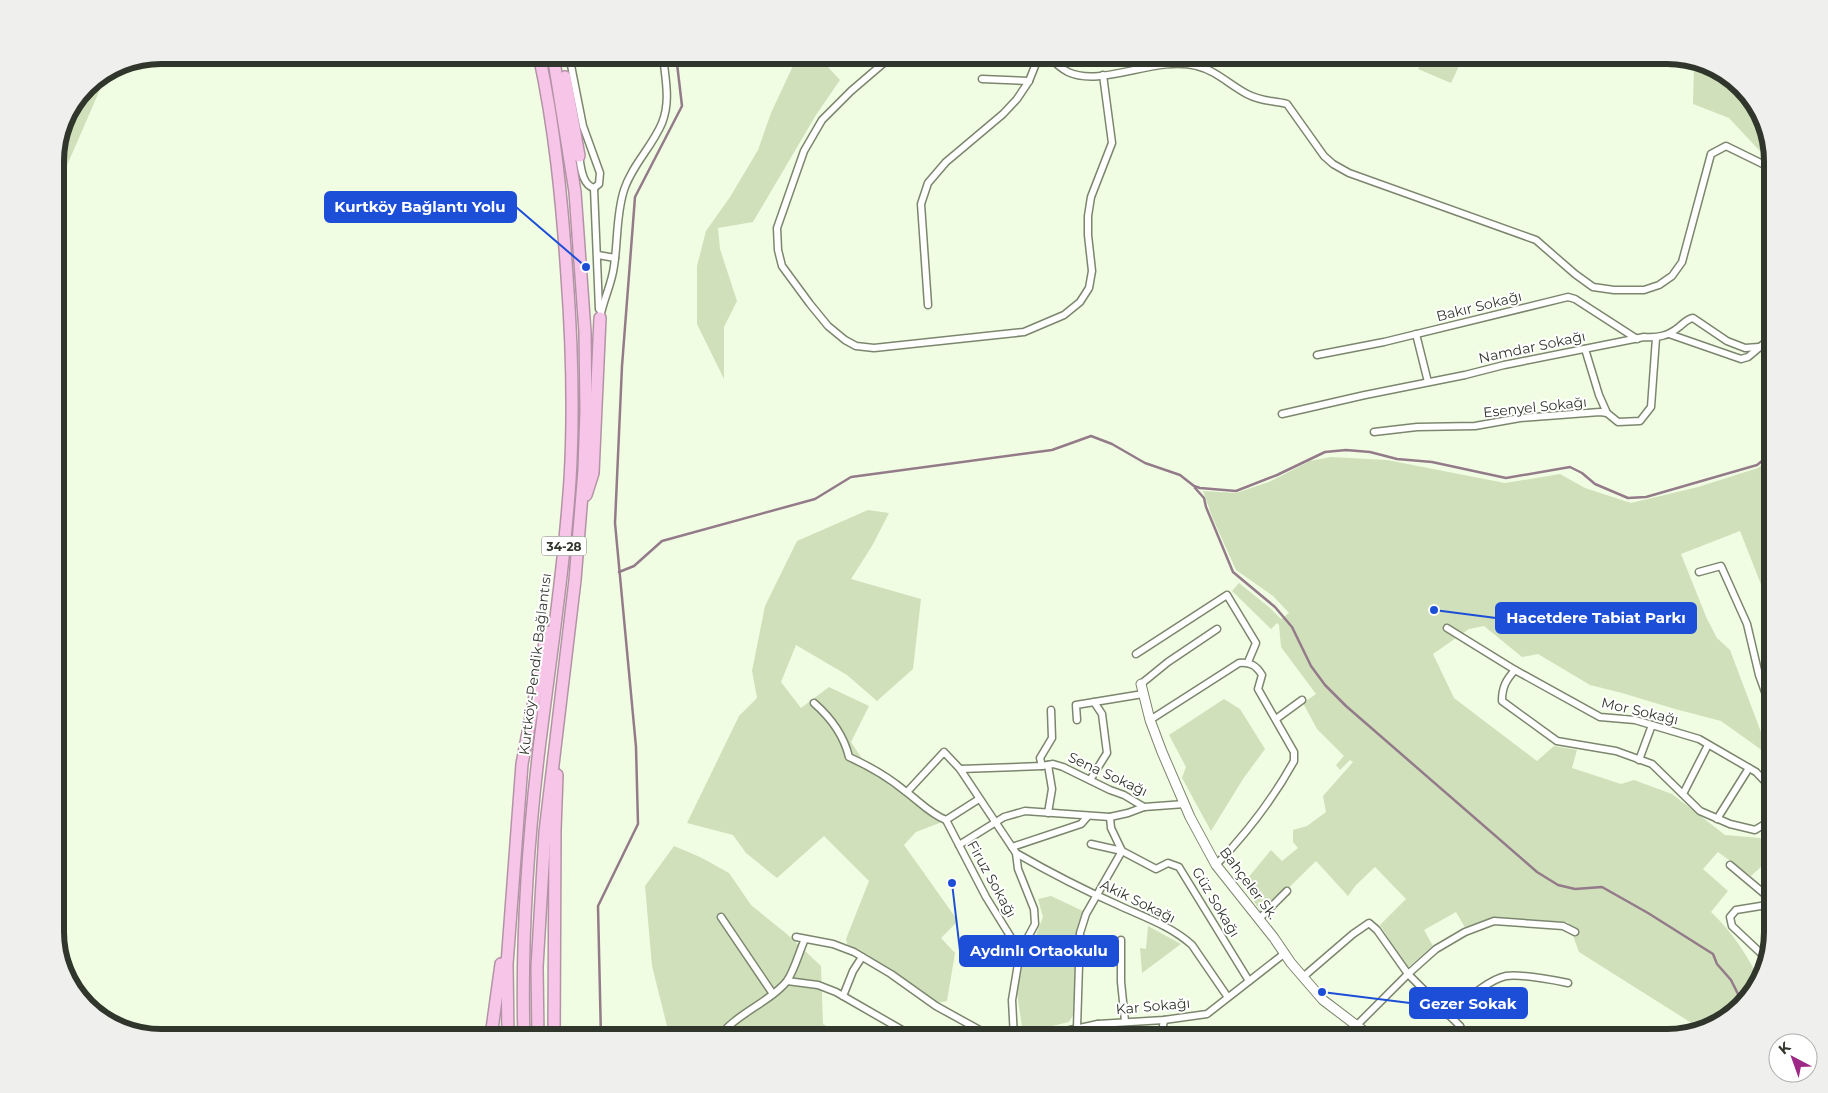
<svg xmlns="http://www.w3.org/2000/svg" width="1828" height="1093" viewBox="0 0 1828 1093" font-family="Montserrat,sans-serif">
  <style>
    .green { fill: #d0e0bb }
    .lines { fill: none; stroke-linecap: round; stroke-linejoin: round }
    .stream { stroke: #937b8a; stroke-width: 2.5 }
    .street-casing { stroke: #7c866e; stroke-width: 9 }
    .secondary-casing { stroke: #7c866e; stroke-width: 11 }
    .highway-casing { stroke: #b293a6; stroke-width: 14 }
    .street { stroke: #fff; stroke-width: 6 }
    .secondary { stroke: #fff; stroke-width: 9 }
    .highway { stroke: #f7c5e8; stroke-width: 11 }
    .labels { text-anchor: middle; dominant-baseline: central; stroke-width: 4; stroke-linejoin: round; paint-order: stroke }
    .shield { fill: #fff; stroke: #6f726b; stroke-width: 1 }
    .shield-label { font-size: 12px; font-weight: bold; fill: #31362c }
    .street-label { font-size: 14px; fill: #31362c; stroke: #fff }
    .rim { fill: none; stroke: #31362c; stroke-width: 6 }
    .leader { fill: none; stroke: #1d4ed8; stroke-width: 2 }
    .callout-dot { fill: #1d4ed8; stroke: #fff; stroke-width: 2 }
    .callout { fill: #1d4ed8; stroke: #1d4ed8; stroke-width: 2 }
    .callout-label { font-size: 15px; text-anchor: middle; font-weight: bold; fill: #fff }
  </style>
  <rect width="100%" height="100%" fill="#f1fde2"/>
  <g class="green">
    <polygon points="798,55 816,65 827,66 840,80 816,115 753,222 718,228 720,249 737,301 724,327 724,379 697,324 697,266 706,231 730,197 758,150 771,113"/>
    <polygon points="1424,55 1433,55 1459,66 1451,83 1418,69"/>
    <polygon points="1694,62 1721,69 1759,107 1773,154 1773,165 1729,118 1693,104"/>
    <path d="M108 71 55 193C55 151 56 120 85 87 91 80 101 76 108 71Z"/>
    <path d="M1773 456V603L1766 597 1740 531 1681 554 1707 619 1717 638 1730 650 1767 748 1763 751 1721 721 1675 709 1622 693 1590 685 1538 654 1522 657 1484 626 1469 629 1433 654 1454 698 1537 761 1554 746 1577 750 1572 768 1621 784 1634 780 1672 794 1725 835 1760 838 1773 856 1751 876 1718 852 1703 869 1728 891 1711 912C1733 933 1746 953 1760 981L1759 986 1721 1024 1701 1029 1579 952 1568 922 1495 919 1467 931 1456 912 1424 930 1433 946 1407 968 1380 925 1406 899 1375 867 1356 885 1348 896 1316 861 1262 914 1243 884 1271 850 1282 861 1298 848 1293 842V830L1307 826 1326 812 1323 796 1353 762 1350 760 1340 770 1336 765 1344 756 1317 729 1303 703 1316 694 1281 647 1279 625 1277 623 1271 629 1232 591 1239 583 1270 608 1281 619 1289 613 1273 596 1236 570 1213 519 1203 491 1236 493 1269 482 1310 461 1331 457 1387 460 1505 483 1560 474 1585 488 1631 503 1698 487 1758 468Z"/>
    <polygon points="868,510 889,513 872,546 851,579 921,599 913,669 877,701 847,675 796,645 781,682 801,708 829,687 869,706 851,742 870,771 923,808 933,818 942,822 916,832 904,845 958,921 941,938 955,953 947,1001 937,1003 866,954 847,944 846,939 869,881 824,836 777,878 746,853 733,835 687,823 739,716 757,698 752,671 765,606 797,541"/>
    <polygon points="1224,699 1240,709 1265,749 1243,779 1211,831 1182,778 1186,767 1169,735"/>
    <polygon points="674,846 700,857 729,873 751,905 788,935 821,966 823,1024 845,1038 670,1038 652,966 645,886"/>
    <path d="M1051 896 1083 911C1074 928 1075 992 1074 1014L1069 1022 1031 1031 1022 1027 1017 993 1022 967 1028 961 1031 948 1043 917 1038 899Z"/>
    <polygon points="1148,926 1181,944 1142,973 1140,948 1146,949"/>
  </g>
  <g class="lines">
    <g class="stream">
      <polyline points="1195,488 1204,498 1206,507 1233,572 1275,607 1292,627 1311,666 1325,685 1346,706 1537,872 1558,885 1575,889 1602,887 1648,913 1713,954 1717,964 1731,980 1742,1002"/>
      <polyline points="619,572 634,566 662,541 815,499 851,477 1052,450 1091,436 1112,444 1145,463 1180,475 1194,486 1200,488 1236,491 1277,475 1325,452 1346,450 1370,452 1397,459 1432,462 1506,478 1570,467 1582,473 1595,484 1628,498 1646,497 1757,465 1773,452"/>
      <polyline points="601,1038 598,906 638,824 636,747 615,523 622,366 635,197 682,106 676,55"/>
    </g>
    <defs>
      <g id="street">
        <path d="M569 55 583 126 600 173 599 184 594 188C582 185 581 167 579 156"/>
        <polyline points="893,55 851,91 822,120 804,151 777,228 778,250 782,266 810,304 828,326 845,340 856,346 874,348 1024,332 1064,315 1080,302 1089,288 1092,271 1088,235 1088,216 1091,197 1112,143 1103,75"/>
        <path d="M1047 55C1053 61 1060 68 1068 72 1102 88 1156 55 1197 66 1215 70 1230 85 1247 94 1262 102 1272 100 1287 104L1324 156 1333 164 1349 173 1536 240 1575 274 1593 287 1614 290H1644L1659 285 1672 276 1682 262 1711 154 1726 146 1773 169"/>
        <polyline points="982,79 1029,81"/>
        <polyline points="594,188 599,309"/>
        <polyline points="598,255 615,258"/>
        <polyline points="928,305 921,204 928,183 946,162 1003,114 1017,99 1029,81 1037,61 1037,55"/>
        <path d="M600 318C603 300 612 284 614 266 618 241 616 215 624 190 632 165 652 147 662 123 671 101 665 78 663 55"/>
        <polyline points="1416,334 1428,382"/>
        <polyline points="1669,334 1741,359 1748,357 1773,336"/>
        <polyline points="1585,349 1599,395 1607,413"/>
        <polyline points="1317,355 1384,342 1568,297 1575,299 1637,339"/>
        <path d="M1282 414 1365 395 1465 375 1504 365 1644 337C1658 338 1668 336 1679 327 1684 323 1687 319 1693 318L1727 341 1745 348 1759 347"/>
        <polyline points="1374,432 1417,427 1475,426 1520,418 1600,412 1607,413 1618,422 1640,421 1651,407 1656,338"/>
        <polyline points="1699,572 1721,566 1747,624 1759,675 1773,714"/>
        <polyline points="1447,628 1515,670 1600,717 1635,720 1699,739 1756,772 1773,790"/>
        <polyline points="1136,654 1227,595 1256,643 1248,662"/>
        <path d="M1515 670C1506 680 1502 687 1502 701L1557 741 1616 751 1652 764 1700 811 1730 824 1755 830 1773 819"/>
        <polyline points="1141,684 1168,662 1217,629"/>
        <path d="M814 703C830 717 844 736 849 757 869 766 888 777 905 791 919 801 930 814 946 820"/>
        <polyline points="1276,719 1302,700"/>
        <polyline points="1077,720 1076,705 1143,694"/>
        <path d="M1150 720 1239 663C1250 662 1256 665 1262 675L1258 689 1294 752V761C1273 799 1246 834 1216 865"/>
        <polyline points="1639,760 1652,725"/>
        <polyline points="1042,766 1040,758 1052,738 1051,710"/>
        <polyline points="960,769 1042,766 1053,764 1063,767 1110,790 1124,795 1144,807 1185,804"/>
        <polyline points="1090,780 1107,753 1102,714 1094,702"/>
        <polyline points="907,792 944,752 960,769 1016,853 1018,869 1034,909 1035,924 1020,952"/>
        <polyline points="1683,794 1708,745"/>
        <polyline points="1048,813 1052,789 1048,765"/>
        <polyline points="1717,819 1749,768"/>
        <polyline points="946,820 986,897 1020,952 1012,1000 1014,1038"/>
        <polyline points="946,820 979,799"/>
        <polyline points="1091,844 1122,851 1156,869 1168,863 1179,867 1249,981"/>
        <polyline points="959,845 1004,817 1025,811 1110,817 1128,813 1144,807"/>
        <polyline points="1012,847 1081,824 1088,816"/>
        <path d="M1016 853C1049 872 1084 890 1118 905 1144 917 1171 926 1192 945L1227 996"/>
        <polyline points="1730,865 1773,901"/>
        <polyline points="721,917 773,994"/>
        <polyline points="1259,919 1287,891"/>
        <polyline points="796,937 833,944 854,952 891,974 936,1006 994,1038"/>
        <polyline points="1121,940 1121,982 1125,1021"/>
        <polyline points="1766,958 1732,926 1730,917 1736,910 1773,904"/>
        <polyline points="1303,977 1353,934 1369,923 1377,930 1408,974 1460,1026 1466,1038"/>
        <polyline points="787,981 818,985 836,992 916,1038"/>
        <polyline points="843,996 853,971 862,957"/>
        <path d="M1448 1015C1463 1003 1487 980 1506 976 1521 974 1553 980 1568 983"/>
        <polyline points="1098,1024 1099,1038"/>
        <polyline points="1356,1026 1408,974 1436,949 1465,932 1494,921 1563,926 1575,932"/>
        <polyline points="1077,1028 1080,933 1086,914 1122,851 1111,828 1110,817"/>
        <path d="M720 1038C727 1019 772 1001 787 981 795 969 799 952 805 939"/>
        <polyline points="1033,1038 1098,1024 1164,1020 1207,1014 1285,953"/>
        <polyline points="1161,1038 1164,1020"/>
      </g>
      <polyline id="secondary" points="1141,684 1150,720 1162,752 1190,817 1216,865 1274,938 1291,963 1323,1000 1373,1038"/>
      <g id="highway">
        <polyline points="565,77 579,156"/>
        <polyline points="586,495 593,473 600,318"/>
        <polyline points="490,1038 492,1029 501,964"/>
        <polyline points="508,1038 507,964 522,764 547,632"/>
        <path d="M524 1038C521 939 528 839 540 741 551 654 564 567 570 480 574 412 572 344 567 276 562 202 555 128 539 55"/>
        <polyline points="538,1038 537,967 545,832 575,580 584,470 586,411 585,332 575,192 553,55"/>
        <polyline points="554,1038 555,830 557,775"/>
      </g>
    </defs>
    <use href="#street" class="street-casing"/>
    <use href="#secondary" class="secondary-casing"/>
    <use href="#highway" class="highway-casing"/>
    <use href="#street" class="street"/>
    <use href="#secondary" class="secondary"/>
    <use href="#highway" class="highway"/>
  </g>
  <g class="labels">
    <rect class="shield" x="541.5" y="536.5" width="45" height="19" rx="4"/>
    <g class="shield-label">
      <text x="564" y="546">34-28</text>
    </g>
    <g class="street-label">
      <text transform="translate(1479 306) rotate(-14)">Bakır Sokağı</text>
      <text transform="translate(1532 347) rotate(-12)">Namdar Sokağı</text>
      <text transform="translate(1535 407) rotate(-6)">Esenyel Sokağı</text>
      <text transform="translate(535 664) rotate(-83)">Kurtköy-Pendik Bağlantısı</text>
      <text transform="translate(1640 711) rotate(13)">Mor Sokağı</text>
      <text transform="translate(1108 774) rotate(25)">Sena Sokağı</text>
      <text transform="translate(992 879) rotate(61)">Firuz Sokağı</text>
      <text transform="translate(1249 883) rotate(53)">Bahçeler Sk.</text>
      <text transform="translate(1138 901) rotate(26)">Akik Sokağı</text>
      <text transform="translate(1216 902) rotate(59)">Güz Sokağı</text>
      <text transform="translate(1153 1006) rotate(-5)">Kar Sokağı</text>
    </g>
  </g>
  <path d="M0 0H1828V1093H0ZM161 64H1667A97 97 0 0 1 1764 161V932A97 97 0 0 1 1667 1029H161A97 97 0 0 1 64 932V161A97 97 0 0 1 161 64Z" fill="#efefee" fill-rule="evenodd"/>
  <path class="rim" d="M161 64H1667A97 97 0 0 1 1764 161V932A97 97 0 0 1 1667 1029H161A97 97 0 0 1 64 932V161A97 97 0 0 1 161 64Z"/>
  <path class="leader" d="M586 267L516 207M1434 610L1496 618M952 883L960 951M1322 992L1410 1003"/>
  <g class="callout-dot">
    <circle cx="586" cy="267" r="5"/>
    <circle cx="1434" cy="610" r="5"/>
    <circle cx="952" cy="883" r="5"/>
    <circle cx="1322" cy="992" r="5"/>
  </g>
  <g class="callout">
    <rect x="325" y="192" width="191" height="30" rx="5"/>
    <rect x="1496" y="603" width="200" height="30" rx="5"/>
    <rect x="960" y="936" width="158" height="30" rx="5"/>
    <rect x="1410" y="988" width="117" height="30" rx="5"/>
  </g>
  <g class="callout-label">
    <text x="420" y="212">Kurtköy Bağlantı Yolu</text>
    <text x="1596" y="623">Hacetdere Tabiat Parkı</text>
    <text x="1039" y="956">Aydınlı Ortaokulu</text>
    <text x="1468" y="1009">Gezer Sokak</text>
  </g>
  <g transform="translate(1793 1058) rotate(319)"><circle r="24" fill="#ffffff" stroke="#adafab"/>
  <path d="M0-4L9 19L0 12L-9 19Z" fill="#9c2985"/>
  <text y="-8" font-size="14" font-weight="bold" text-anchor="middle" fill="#31362c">K</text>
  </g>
</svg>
